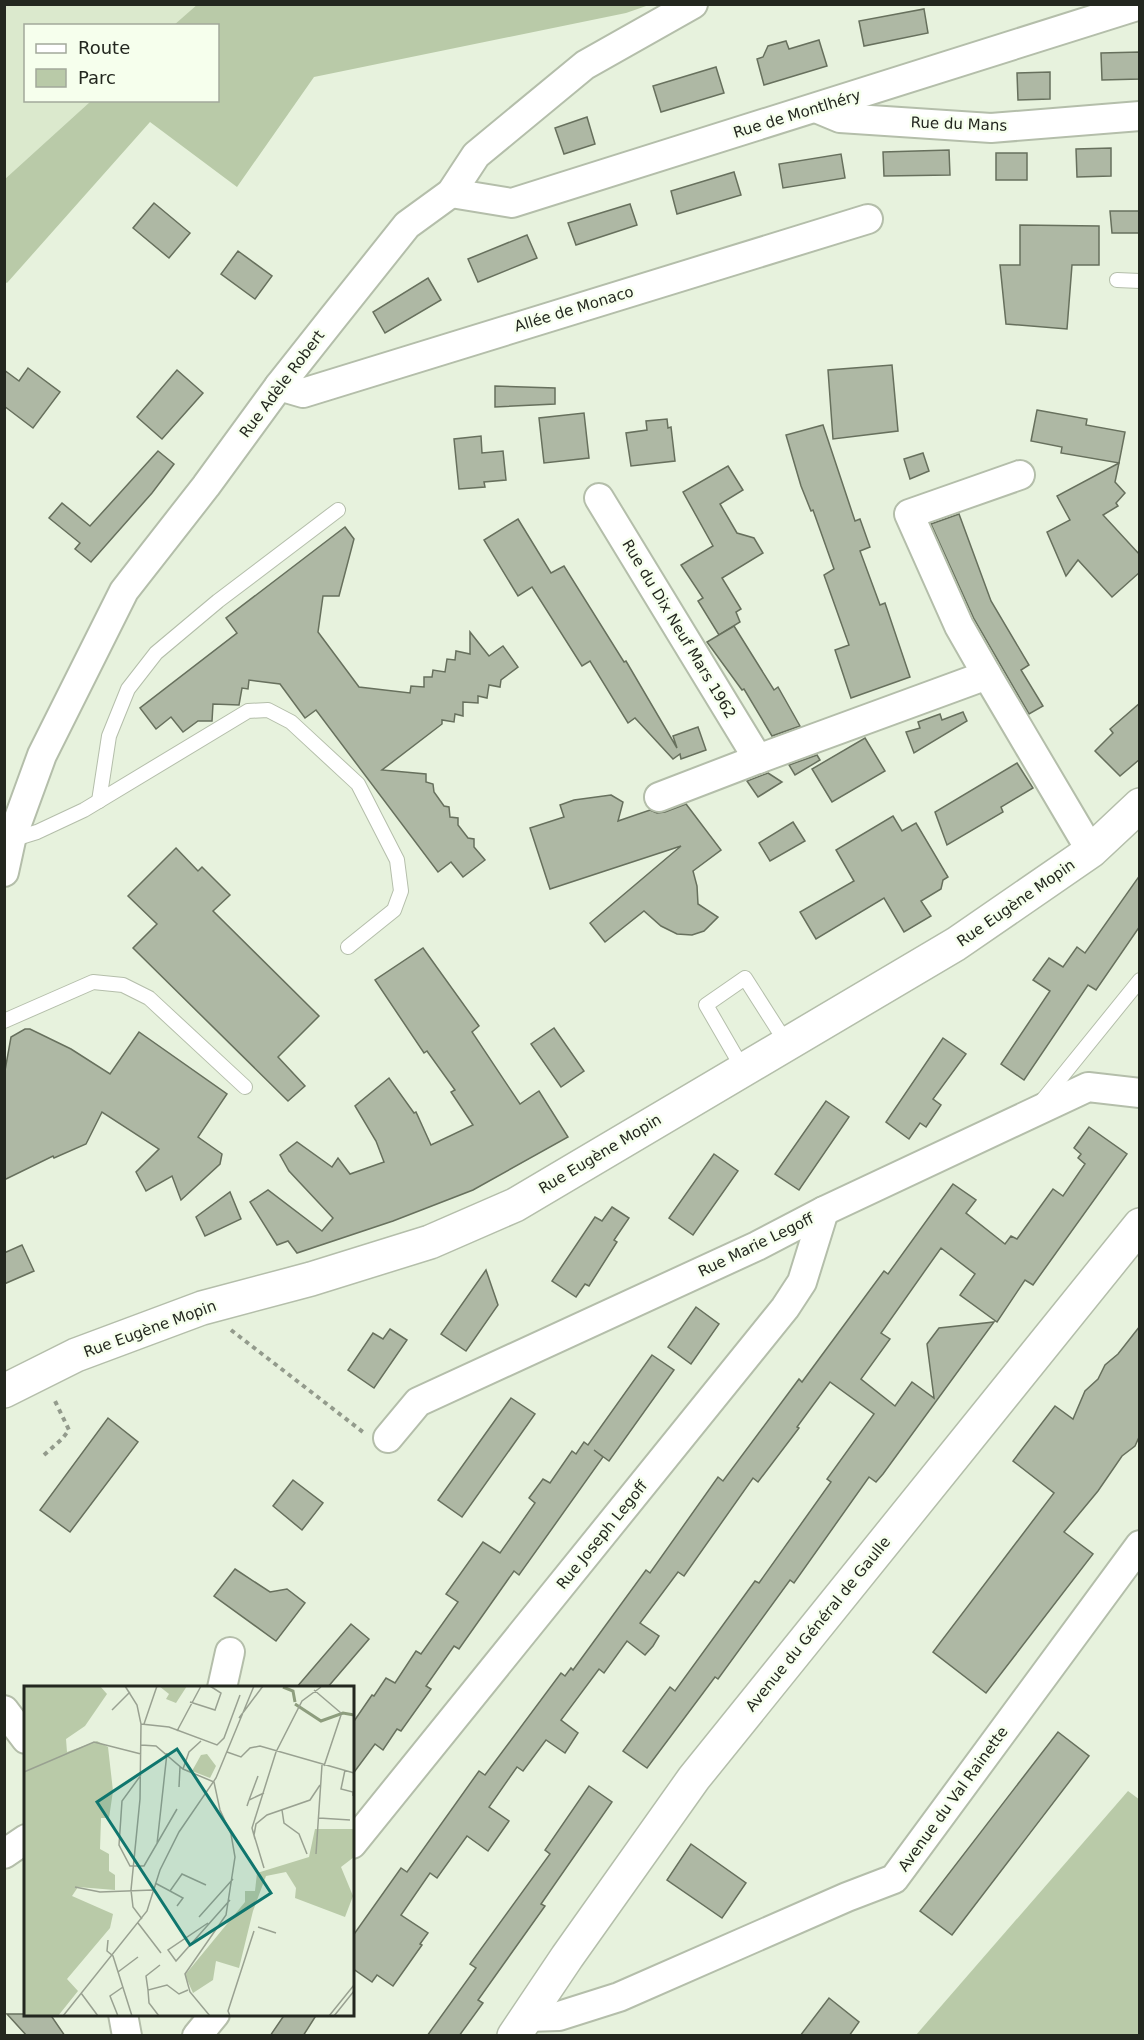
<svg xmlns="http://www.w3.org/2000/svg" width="1144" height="2040" viewBox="0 0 1144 2040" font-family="'DejaVu Sans',sans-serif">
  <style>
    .built { fill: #dbe9cd }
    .green { fill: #b9caa8 }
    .building { fill: #aeb8a4; stroke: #67705d; stroke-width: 1.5 }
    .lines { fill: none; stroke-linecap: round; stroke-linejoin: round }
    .lane-casing { stroke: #b4beaa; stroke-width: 16 }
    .street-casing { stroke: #b4beaa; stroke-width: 32 }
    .secondary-casing { stroke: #b4beaa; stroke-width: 36 }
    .path { stroke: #939b8c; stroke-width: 4; stroke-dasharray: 4.5 4.5; stroke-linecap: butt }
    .lane { stroke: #fff; stroke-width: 14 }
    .street { stroke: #fff; stroke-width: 28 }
    .secondary { stroke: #fff; stroke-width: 33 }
    .labels { text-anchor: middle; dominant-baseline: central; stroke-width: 5; stroke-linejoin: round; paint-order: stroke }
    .street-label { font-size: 15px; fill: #23271f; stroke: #f6ffed }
    .inset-river { fill: none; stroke: #8d9d7d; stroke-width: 3 }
    .inset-road { fill: none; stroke: #99a191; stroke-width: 1.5 }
    .view { fill: #0f766e; fill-opacity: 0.15; stroke: #0f766e; stroke-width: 3 }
    .inset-edge { fill: none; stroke: #23271f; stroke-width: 3 }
  </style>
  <rect width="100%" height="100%" fill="#e7f2dd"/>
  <polygon class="built" points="5,5 198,5 174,25 26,26 26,100 91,101 5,179"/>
  <g class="green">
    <polygon points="198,4 649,4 649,5 626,13 314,77 237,187 150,122 7,283 5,282 5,179 91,101 218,100 218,26 174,25"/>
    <polygon points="1128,1791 1140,1800 1139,2035 916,2035"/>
  </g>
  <g class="building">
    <polygon points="924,9 928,33 864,46 859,21"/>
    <polygon points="819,40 827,66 764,85 757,59 763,57 768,46 786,41 789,49"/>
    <polygon points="1140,52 1140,79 1102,80 1101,53"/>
    <polygon points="716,67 724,93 661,112 653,86"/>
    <polygon points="1050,72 1050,99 1018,100 1017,73"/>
    <polygon points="587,117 595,144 564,154 555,128"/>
    <polygon points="1111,148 1111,176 1077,177 1076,149"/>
    <polygon points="949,150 950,175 884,176 883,152"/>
    <rect x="996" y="153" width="31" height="27"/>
    <polygon points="841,154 845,178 783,188 779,164"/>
    <polygon points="734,172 741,195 677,214 671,191"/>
    <polygon points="154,203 190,233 169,258 133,228"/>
    <polygon points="630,204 637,225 576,245 568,223"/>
    <polygon points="1110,211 1140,211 1140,233 1112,233"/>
    <polygon points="1020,225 1099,226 1099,265 1072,265 1067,329 1006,324 1000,265 1020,265"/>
    <polygon points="527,235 537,258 478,282 468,259"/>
    <polygon points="238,251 272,276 255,299 221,274"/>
    <polygon points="428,278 441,300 385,333 373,312"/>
    <polygon points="892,365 898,431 833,439 828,370"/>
    <polygon points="28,368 60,392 33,428 4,406 4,370 19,381"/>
    <polygon points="177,370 203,393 162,439 137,417"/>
    <polygon points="495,386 555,388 555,404 495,407"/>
    <polygon points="1037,410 1087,419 1086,425 1125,432 1119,463 1061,453 1062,447 1031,441"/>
    <polygon points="584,413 589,458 544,463 539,418"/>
    <polygon points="667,419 668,428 671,427 675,461 631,466 626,433 647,430 646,421"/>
    <polygon points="823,425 855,521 860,519 870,547 860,551 880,605 885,603 910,677 851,698 835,650 849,645 824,575 834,569 813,510 811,511 801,486 786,435"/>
    <polygon points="481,436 482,453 503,451 506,480 484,482 485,487 459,489 454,439"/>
    <polygon points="158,451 174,464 152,493 91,562 75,549 80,543 49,518 62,503 90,526"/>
    <polygon points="923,453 929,471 910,479 904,459"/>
    <polygon points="1119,463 1115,482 1125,493 1116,503 1118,506 1103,515 1140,555 1140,572 1112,597 1078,560 1066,576 1047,532 1070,520 1057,496"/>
    <polygon points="728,466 743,490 720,504 737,533 754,538 763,553 722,578 741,609 736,612 740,622 719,635 698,601 703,598 681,565 713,546 683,492"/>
    <polygon points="959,514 991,601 1029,665 1021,670 1043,706 1029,714 974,619 931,524"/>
    <polygon points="518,519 551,573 564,566 624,662 626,661 677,748 673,736 698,727 706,750 681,759 680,754 673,759 635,718 628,723 590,661 582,666 532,587 518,596 484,540"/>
    <polygon points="345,527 354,539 339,596 323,596 318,632 359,687 410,693 411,686 424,687 424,677 432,677 433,670 445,672 447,659 455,660 456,651 470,654 470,632 489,656 503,646 518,667 501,680 500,687 489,685 487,698 478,696 478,703 463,702 463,716 455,714 454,722 442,720 442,724 382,770 426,774 426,782 433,784 434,792 444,806 449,807 450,817 458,818 458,825 468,838 474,839 474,847 485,860 463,877 451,862 438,872 316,710 305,718 280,684 249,680 248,689 242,688 239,705 213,704 212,721 198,721 183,732 171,717 156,729 140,708 237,633 226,618"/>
    <polygon points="734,626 774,690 778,687 800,726 772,736 744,689 742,690 707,642"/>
    <polygon points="1140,703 1140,759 1120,776 1095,751 1113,733 1110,729"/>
    <polygon points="963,712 967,721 914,753 906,732 920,728 918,722 940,714 942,720"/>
    <polygon points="865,738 885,771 832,802 812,769"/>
    <polygon points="817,755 820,760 795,775 789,765"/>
    <polygon points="1017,763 1033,788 1001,807 1003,812 947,845 935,812"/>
    <polygon points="768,773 782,782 758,797 747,781"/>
    <polygon points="611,795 623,802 618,821 650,810 657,813 665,812 686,804 721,850 693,871 697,886 698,904 718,917 704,931 692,935 677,934 661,926 644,911 605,942 590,923 681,846 550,889 530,828 564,817 560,805 574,800"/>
    <polygon points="893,816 902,831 916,823 948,877 943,880 941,889 921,901 931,916 904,932 884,898 816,939 800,912 854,881 836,850"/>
    <polygon points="793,822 805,841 770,861 759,843"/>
    <polygon points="176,848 198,871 202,867 230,895 213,911 319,1016 278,1057 305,1086 288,1101 133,948 157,924 128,896"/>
    <polygon points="1140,875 1140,926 1096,990 1088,985 1024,1080 1001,1064 1050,991 1033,980 1049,958 1063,967 1077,947 1085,953"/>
    <polygon points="423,948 479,1026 472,1032 520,1104 539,1091 568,1137 473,1190 393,1221 297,1253 288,1241 277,1245 250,1202 268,1190 322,1231 333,1218 289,1171 280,1155 297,1142 332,1167 338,1158 350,1174 384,1162 376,1141 355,1106 389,1078 414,1113 416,1112 431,1145 473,1125 451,1092 455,1090 427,1051 424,1053 375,980"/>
    <polygon points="554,1028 584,1071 561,1087 531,1044"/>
    <polygon points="25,1029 30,1029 71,1049 110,1074 139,1032 227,1094 198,1137 222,1154 220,1164 181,1200 172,1176 146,1191 136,1172 159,1149 102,1112 86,1144 54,1158 53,1156 4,1180 4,1076 11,1037"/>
    <polygon points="943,1038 966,1054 933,1099 941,1105 926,1127 920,1123 909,1139 886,1122"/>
    <polygon points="826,1101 849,1117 799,1190 775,1174"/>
    <polygon points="1089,1127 1127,1154 1033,1285 1025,1280 997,1322 960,1295 975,1274 941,1248 881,1333 890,1339 861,1379 895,1406 912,1382 934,1398 927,1344 939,1328 994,1322 883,1474 876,1482 869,1477 794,1583 790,1580 718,1679 715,1677 647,1768 623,1751 670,1687 675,1691 755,1581 759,1583 831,1482 827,1479 874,1414 830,1382 797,1427 799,1428 758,1482 753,1478 684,1576 678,1572 640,1623 659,1636 653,1646 645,1655 627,1641 604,1673 599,1669 561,1720 578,1733 565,1753 546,1740 523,1771 517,1767 489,1807 509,1821 488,1851 467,1836 437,1878 430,1873 401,1915 428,1933 420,1944 422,1945 393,1986 377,1975 372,1982 352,1968 352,1937 401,1868 407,1872 479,1771 485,1775 561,1673 565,1676 571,1668 573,1670 646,1570 650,1573 718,1477 723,1481 799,1379 802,1382 884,1271 888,1274 953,1184 976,1200 966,1213 1005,1244 1011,1236 1017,1239 1053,1189 1063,1196 1085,1164 1078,1158 1081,1154 1074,1148"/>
    <polygon points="714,1154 738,1171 693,1235 669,1218"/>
    <polygon points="230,1192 241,1219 205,1236 196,1217"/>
    <polygon points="612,1207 629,1218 614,1240 617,1242 589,1286 585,1284 576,1297 552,1281 595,1217 602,1221"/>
    <polygon points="22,1245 34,1271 4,1284 4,1253"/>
    <polygon points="486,1270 498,1305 466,1351 441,1334"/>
    <polygon points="696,1307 719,1324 691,1364 668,1347"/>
    <polygon points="1140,1326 1140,1435 1135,1446 1122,1456 1098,1491 1064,1532 1093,1554 986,1693 933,1652 1054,1493 1013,1461 1055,1406 1073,1419 1085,1391 1098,1379 1105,1365 1118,1354"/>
    <polygon points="390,1329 407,1340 374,1388 348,1370 373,1333 383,1339"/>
    <polygon points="652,1355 674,1370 609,1461 594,1450 603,1457 519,1575 514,1571 459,1649 454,1646 426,1686 431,1689 401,1731 397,1729 383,1750 375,1744 352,1775 352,1724 372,1695 374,1696 386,1678 395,1683 416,1651 421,1654 458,1602 446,1594 483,1542 500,1553 535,1503 529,1498 543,1479 550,1483 572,1451 576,1454 584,1442 588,1445"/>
    <polygon points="511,1398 535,1414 462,1517 438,1500"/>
    <polygon points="108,1418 138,1442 70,1532 40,1510"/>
    <polygon points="293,1480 323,1503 302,1530 273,1506"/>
    <polygon points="235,1569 270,1592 287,1589 305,1603 276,1641 214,1596"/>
    <polygon points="351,1624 369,1639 327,1688 296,1688"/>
    <polygon points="1058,1732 1089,1756 952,1935 920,1911"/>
    <polygon points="589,1786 612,1802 541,1904 545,1906 478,2000 483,2003 459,2036 427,2036 476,1968 470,1964 550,1854 545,1850"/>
    <polygon points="691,1844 746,1883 722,1918 667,1880"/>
    <polygon points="829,1998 859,2022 849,2036 800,2036"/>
    <polygon points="7,2014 50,2014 65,2036 27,2036"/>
    <polygon points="285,2014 317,2014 303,2036 270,2036"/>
  </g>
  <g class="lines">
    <defs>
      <g id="lane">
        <polyline points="1117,280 1140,281"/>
        <polyline points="99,801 109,736 128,689 156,653 218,601 338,510"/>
        <polyline points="11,840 37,832 84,810 248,711 268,710 291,722 358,784 397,860 401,891 394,910 348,947"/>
        <polyline points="4,1021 93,982 123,985 149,998 245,1087"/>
        <polyline points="743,1069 706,1005 745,978 787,1044"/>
        <polyline points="1042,1101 1140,980"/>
      </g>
      <g id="street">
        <polyline points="816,108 840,118 991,128 1140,116"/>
        <polyline points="451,193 512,203 1140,5"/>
        <polyline points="279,386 303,393 868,219"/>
        <polyline points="599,498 758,759 987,675 1091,851"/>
        <polyline points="987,675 959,626 909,514 1020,475"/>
        <polyline points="659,797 758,759"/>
        <polyline points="4,872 11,840 42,755 124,591 206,486 279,386 332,319 407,225 451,193 476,155 585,65 693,4"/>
        <polyline points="388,1438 418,1402 757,1246 824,1211 1088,1087 1140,1093"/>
        <polyline points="222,1688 230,1652"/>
        <polyline points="4,1710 26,1739"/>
        <polyline points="352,1844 785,1308 802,1282 824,1211"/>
        <polyline points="4,1854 26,1839"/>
        <polyline points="123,2014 127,2036"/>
        <polyline points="526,2017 559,2016 619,1997 847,1897 894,1879 1140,1545"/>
        <polyline points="197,2036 215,2014"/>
      </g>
      <g id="secondary">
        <polyline points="4,1391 76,1355 202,1308 311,1279 430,1242 515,1205 956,944 1091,851 1140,805"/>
        <polyline points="514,2036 567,1957 694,1778 1140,1225"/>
      </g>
    </defs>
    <use href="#lane" class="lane-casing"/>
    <use href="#street" class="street-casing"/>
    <use href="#secondary" class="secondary-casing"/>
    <g class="path">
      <polyline points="231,1330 363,1432"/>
      <polyline points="44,1455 62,1439 69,1430 54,1399"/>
    </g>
    <use href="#lane" class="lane"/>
    <use href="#street" class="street"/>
    <use href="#secondary" class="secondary"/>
  </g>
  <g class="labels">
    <g class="street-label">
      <text transform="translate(797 114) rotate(-17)">Rue de Montlhéry</text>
      <text transform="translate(959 124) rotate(2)">Rue du Mans</text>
      <text transform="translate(574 309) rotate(-17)">Allée de Monaco</text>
      <text transform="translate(282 384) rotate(-53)">Rue Adèle Robert</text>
      <text transform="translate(679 629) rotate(59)">Rue du Dix Neuf Mars 1962</text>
      <text transform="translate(1016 903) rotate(-35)">Rue Eugène Mopin</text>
      <text transform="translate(600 1154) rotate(-31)">Rue Eugène Mopin</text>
      <text transform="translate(756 1245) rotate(-26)">Rue Marie Legoff</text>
      <text transform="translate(150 1329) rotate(-20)">Rue Eugène Mopin</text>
      <text transform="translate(602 1535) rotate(-51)">Rue Joseph Legoff</text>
      <text transform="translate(818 1624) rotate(-51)">Avenue du Général de Gaulle</text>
      <text transform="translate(953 1799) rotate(-54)">Avenue du Val Rainette</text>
    </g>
  </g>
  <g transform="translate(24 1686)">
    <rect width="330" height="330" fill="#e7f2dd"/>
    <path d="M0 0H76L83 8 61 40 42 53 43 66 73 55 84 61 89 105 85 132H77L76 163 85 168V185L91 189V204L54 201 48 210 89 228 86 242 43 293 54 305 34 330H0ZM135 0H163L152 17 142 13 145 8ZM183 68 192 80 186 92 168 85 177 69ZM291 143H330V171L317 181 329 210 321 231 271 212 272 202 262 186 242 190 229 225 215 282 192 275 189 294 169 307 161 289 221 216V205H231L233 187 285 171Z" fill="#b9caa8"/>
    <path class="inset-river" d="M259 1 269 5 271 16M271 18 297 35 319 27 330 29"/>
    <path class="inset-road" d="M101 0 113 19 117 38 116 113 107 204 109 221 118 233M290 4 317 27M166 16 191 24 197 7 186 0M88 24 106 6M215 32 239 0M117 38 145 41 193 59 200 52 216 9M120 38 133 0M153 45 177 0M117 59 132 60 159 83 190 96 196 124 207 148 211 171 202 229 161 288 166 306 186 330M203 66 217 71 226 62 236 60 330 87M300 80 317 29M159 83 165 66 177 55M321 84 317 103 329 106V110M0 86 70 56 117 68M117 89 98 115 95 159 106 180H120L153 123M155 101 156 81M225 114 234 90M223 120 225 114 240 107M258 124 260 137 275 148 283 168M295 132 326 134M231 153 228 142 252 66 278 15 297 1M133 158 143 67M292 168 298 79M240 182 230 149 232 138 243 129 286 114 296 99M131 197 146 205 158 188 182 199M51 201 76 206 129 204M146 205 159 212 153 220M175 231 209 193M114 237 137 267M184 237 144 264 152 275 206 214M234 241 252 247M84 254 83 265 89 270 108 330M94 286 114 271M124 304 122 290 136 279M57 307 74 330M39 330 123 225 136 184 155 146 192 92 230 0M94 330 86 310 99 301M135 330 125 317 124 304 143 299 155 308 164 304M206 330 204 325 230 245M305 330 330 299M310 330 330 305"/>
    <path class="view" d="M153 63 247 207 166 259 73 116Z"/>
    <rect width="330" height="330" class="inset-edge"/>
  </g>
  <rect width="1144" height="2040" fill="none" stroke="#23271f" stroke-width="12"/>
  <rect x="24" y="24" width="195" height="78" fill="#f6ffed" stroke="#a2a99b" stroke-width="1.5"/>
  <rect x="36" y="44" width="30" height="9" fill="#ffffff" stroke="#a2a99b" stroke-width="1.5"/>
  <text x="78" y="54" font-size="18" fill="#23271f">Route</text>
  <rect x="36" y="69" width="30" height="18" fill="#b9caa8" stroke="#a2a99b" stroke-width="1.5"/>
  <text x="78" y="84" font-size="18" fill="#23271f">Parc</text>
</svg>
